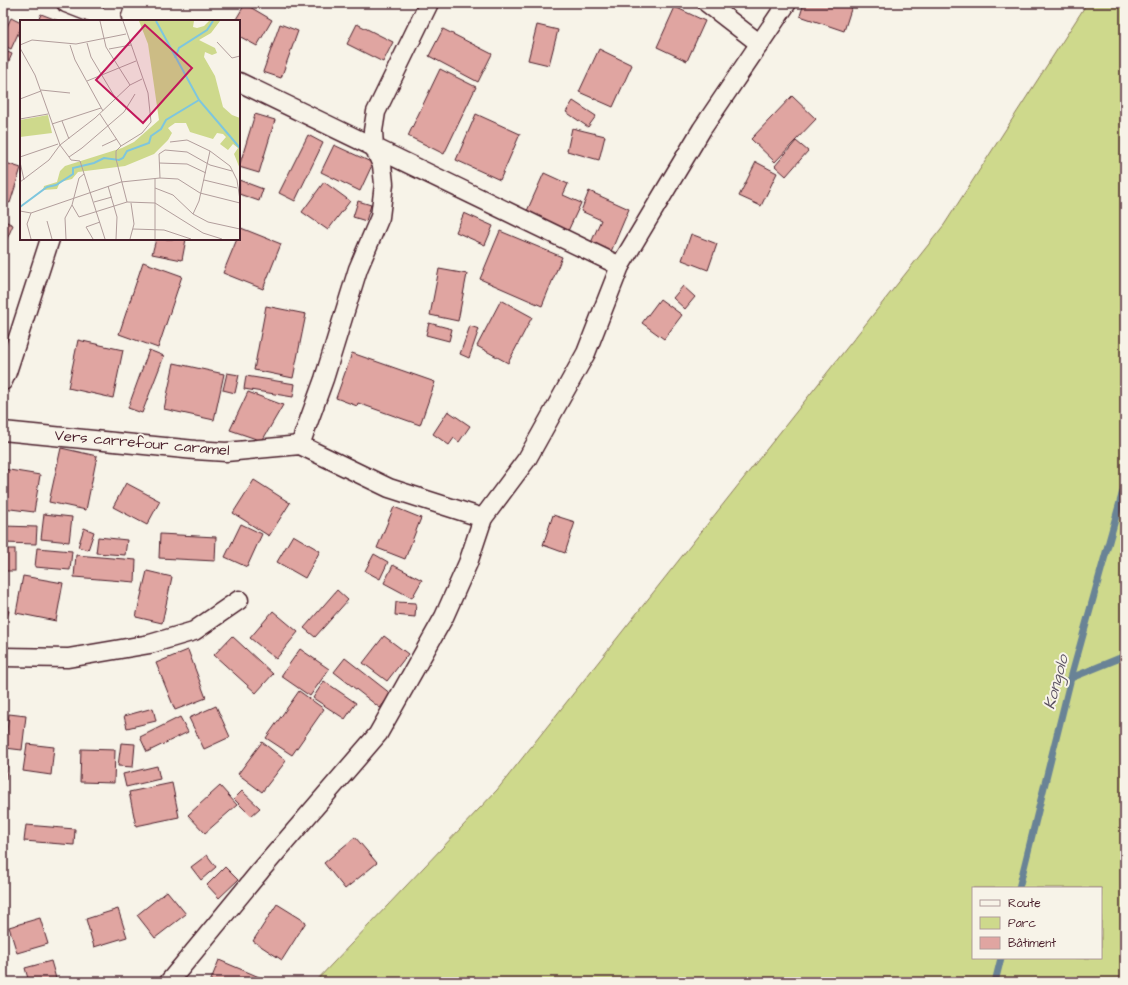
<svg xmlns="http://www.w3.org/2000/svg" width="1128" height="985" viewBox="0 0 1128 985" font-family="'Architects Daughter',sans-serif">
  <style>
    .green { fill: #ced98c; stroke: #8c7c5c; fill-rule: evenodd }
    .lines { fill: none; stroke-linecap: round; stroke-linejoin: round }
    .stream { stroke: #698396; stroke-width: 7 }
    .building { fill: #e0a5a1; stroke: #4a1f2b }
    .minor-casing { stroke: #4a1f2b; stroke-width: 21 }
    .minor { stroke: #f7f3e8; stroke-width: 18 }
    .labels { text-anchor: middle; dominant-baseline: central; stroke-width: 4; stroke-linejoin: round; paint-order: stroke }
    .street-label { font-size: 15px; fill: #4a1f2b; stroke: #f7f3e8 }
    .water-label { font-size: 16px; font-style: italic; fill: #5a5161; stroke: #f7f3e8 }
    .inset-river { fill: none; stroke: #7ec6de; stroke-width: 2 }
    .inset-road { fill: none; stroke: #b29e9c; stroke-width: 1 }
    .view { fill: #c2185b; fill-opacity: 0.15; stroke: #c2185b; stroke-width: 2 }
    .inset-edge { fill: none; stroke: #4a1f2b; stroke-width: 2 }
  </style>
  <rect width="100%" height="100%" fill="#f7f3e8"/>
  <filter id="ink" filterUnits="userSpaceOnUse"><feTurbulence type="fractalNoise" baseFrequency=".025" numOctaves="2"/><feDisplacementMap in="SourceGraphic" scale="8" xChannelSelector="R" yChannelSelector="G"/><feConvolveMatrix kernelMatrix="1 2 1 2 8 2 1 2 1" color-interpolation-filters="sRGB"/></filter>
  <g filter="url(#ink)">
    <path class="green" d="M1085 3H1125V982H315L497 790 944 225 1084 8ZM973 888H1101V958H973Z"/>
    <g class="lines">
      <g class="stream">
        <polyline points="1071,678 1125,656"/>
        <polyline points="1019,888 1071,678 1125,484"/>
        <polyline points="995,982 1001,958"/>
      </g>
    </g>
    <g class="building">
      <polygon points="276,3 291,3 288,9"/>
      <polygon points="804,3 853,3 844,31 800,16"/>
      <polygon points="245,4 272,20 257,46 239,36 239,21 235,21"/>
      <polygon points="675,7 705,21 687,61 657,47"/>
      <polygon points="41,14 59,21 38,21"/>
      <polygon points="11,18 21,23 21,27 11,49 3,45 3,35"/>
      <polygon points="280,24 298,31 281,78 263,72"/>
      <polygon points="357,24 393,42 383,62 347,44"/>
      <polygon points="537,25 558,30 549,65 528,60"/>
      <polygon points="443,29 492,54 478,82 429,56"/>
      <polygon points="599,49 632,65 613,107 579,92"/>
      <polygon points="3,50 12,54 3,75"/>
      <polygon points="440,69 476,87 444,154 408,136"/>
      <polygon points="792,96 816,119 775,162 751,139"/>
      <polygon points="573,101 596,116 588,127 566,112"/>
      <polygon points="255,114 275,120 259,173 239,167"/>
      <polygon points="476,114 520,134 500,180 456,160"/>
      <polygon points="572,128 605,136 599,160 567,151"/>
      <polygon points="308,135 323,143 295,201 279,193"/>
      <polygon points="796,141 808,151 786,176 775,166"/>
      <polygon points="334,145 373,163 360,191 321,172"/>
      <polygon points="3,162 21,168 10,203 3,201"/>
      <polygon points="756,162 777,173 761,206 739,196"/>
      <polygon points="544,173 568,184 563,195 581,203 568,231 527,211"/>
      <polygon points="239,180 263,189 259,201 239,194"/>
      <polygon points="324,182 350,201 328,230 302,212"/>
      <polygon points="589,191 629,209 610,254 590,245 601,220 581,211"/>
      <polygon points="358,201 371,205 366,221 353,217"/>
      <polygon points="464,213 493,226 485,245 456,232"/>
      <polygon points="3,220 13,225 3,248"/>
      <polygon points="241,228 281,244 263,289 223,273 237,239 239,239 239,234"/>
      <polygon points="500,231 562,257 542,306 480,279"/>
      <polygon points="691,234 717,244 708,270 682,260"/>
      <polygon points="156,239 186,239 182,260 152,254"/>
      <polygon points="143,262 182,276 158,348 119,334"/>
      <polygon points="439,269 467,274 458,321 430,315"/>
      <polygon points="683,286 695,297 685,309 673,298"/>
      <polygon points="660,299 682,315 664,339 642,323"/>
      <polygon points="501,300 532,317 508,363 477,346"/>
      <polygon points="266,306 306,314 293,378 254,370"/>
      <polygon points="429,323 452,329 449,341 426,335"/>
      <polygon points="470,326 479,329 469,358 460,354"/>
      <polygon points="78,340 123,350 113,398 68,388"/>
      <polygon points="149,350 164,356 142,413 128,408"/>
      <polygon points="352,353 435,382 420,425 358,403 357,406 336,398"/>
      <polygon points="174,363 224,374 214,420 164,409"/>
      <polygon points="227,373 239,375 235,393 223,390"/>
      <polygon points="246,376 295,384 293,397 244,389"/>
      <polygon points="248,392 283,405 262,441 230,430"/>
      <polygon points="448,411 470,426 459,442 454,438 449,445 433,434"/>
      <polygon points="61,448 97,456 86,510 49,502"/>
      <polygon points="3,469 40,475 34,512 3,508"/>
      <polygon points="254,480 290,503 269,536 233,513"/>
      <polygon points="126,483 160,501 147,525 113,507"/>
      <polygon points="394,507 421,518 405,559 377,548"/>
      <polygon points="44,514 72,517 69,542 41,539"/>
      <polygon points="553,515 575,522 565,553 543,545"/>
      <polygon points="241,524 262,534 247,567 225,557"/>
      <polygon points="3,526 37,527 36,544 3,543"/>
      <polygon points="84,528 94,532 88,550 78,547"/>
      <polygon points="160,534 216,537 215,561 159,558"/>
      <polygon points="293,535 320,551 305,578 277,562"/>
      <polygon points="98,537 127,540 125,555 96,553"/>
      <polygon points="37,548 72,551 70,570 35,567"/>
      <rect x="3" y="549" width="12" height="22"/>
      <polygon points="374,554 388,562 380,579 365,571"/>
      <polygon points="76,555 136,560 135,582 74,577"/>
      <polygon points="393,565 422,580 412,598 384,583"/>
      <polygon points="147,571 172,577 162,623 136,617"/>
      <polygon points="23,576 63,583 56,621 16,613"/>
      <polygon points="337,590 348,600 315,637 304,628"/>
      <polygon points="396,602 416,603 415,617 395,615"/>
      <polygon points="3,609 9,611 5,625 3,625"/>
      <polygon points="273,611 298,632 276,659 250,638"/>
      <polygon points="232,636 273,674 256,693 214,655"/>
      <polygon points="384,636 408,654 387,681 363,663"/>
      <polygon points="300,649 329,669 310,696 281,676"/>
      <polygon points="188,650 206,698 175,710 156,663"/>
      <polygon points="345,658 391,694 380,708 334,672"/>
      <polygon points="324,681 356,703 345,719 313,698"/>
      <polygon points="299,691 324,709 292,755 266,738"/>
      <polygon points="216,706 230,737 204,749 189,718"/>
      <polygon points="153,708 156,721 127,728 124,716"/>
      <polygon points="9,714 26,716 22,750 5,748"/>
      <polygon points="180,717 188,732 147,752 140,737"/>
      <polygon points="262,742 286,761 262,792 238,774"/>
      <polygon points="121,743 135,744 133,767 118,766"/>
      <polygon points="27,744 54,747 51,775 23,771"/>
      <polygon points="81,749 115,750 114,783 80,782"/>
      <polygon points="3,756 8,756 6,779 3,779"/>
      <polygon points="157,766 160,779 126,787 123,774"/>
      <polygon points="172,783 179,817 136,826 129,792"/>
      <polygon points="220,786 237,805 205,833 188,815"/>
      <polygon points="242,791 260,808 251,816 234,799"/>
      <polygon points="26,825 75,829 74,845 24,841"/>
      <polygon points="355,837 377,863 345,889 324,863"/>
      <polygon points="207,855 216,867 201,880 191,867"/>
      <polygon points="225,867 238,880 219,898 207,885"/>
      <polygon points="167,891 186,914 155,938 137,915"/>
      <polygon points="277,904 306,922 282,960 253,941"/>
      <polygon points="118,909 127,937 94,947 86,919"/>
      <polygon points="40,918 48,944 17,953 9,927"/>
      <polygon points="219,960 271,982 210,982"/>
      <polygon points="51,961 57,982 29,982 25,968"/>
    </g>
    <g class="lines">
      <defs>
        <g id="minor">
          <polyline points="66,3 112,21"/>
          <polyline points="707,3 760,44"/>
          <polyline points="109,21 115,3"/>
          <polyline points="239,82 620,266"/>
          <polyline points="3,381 7,372 50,239"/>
          <polyline points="3,431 195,450 226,452 300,445 389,488 483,518"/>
          <polyline points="300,445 324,379 358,269 380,217 384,184 382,165 374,147 373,131 376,112 429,3"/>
          <polyline points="3,657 68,658 150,644 194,631 239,600"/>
          <polyline points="169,982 261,870 378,734 444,617 468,563 483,518 527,459 586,353 620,266 702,129 787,3"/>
        </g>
      </defs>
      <use href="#minor" class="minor-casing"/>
      <use href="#minor" class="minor"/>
    </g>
  </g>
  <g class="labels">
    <g class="street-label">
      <text transform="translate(142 443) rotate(5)">Vers carrefour caramel</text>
    </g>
    <g class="water-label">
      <text transform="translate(1056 682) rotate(-75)">Kongolo</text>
    </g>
  </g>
  <g transform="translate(20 20)">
    <rect width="220" height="220" fill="#f7f3e8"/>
    <path d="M119 1H174L173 7 177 8 184 6 189 1H200L191 13 179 20 195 28 197 33 192 35 185 32 184 37 195 56 203 87 212 95 220 98V149L214 134 218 128 213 124 208 130 200 124 206 117 203 114 197 113 193 119 170 112 166 103H155L148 108 152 113 148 120 134 134 105 146 58 152 52 159 40 162 37 169 23 170 24 166 37 162 40 151 45 146 102 128 114 122 139 100 128 24ZM28 95 32 113 0 117V100Z" fill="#ced98c"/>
    <path class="inset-river" d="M136 1 179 80 220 128M155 38 159 28 187 10 193 1M0 187 27 167 36 165 53 154V148L74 143 84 138 99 140 103 138 107 131 129 123 131 116 141 109 146 100 179 80"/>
    <path class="inset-road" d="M80 1 86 27 110 65M197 22 212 38 220 36M67 23 71 37 96 79M0 25 12 20 56 24 106 14M50 25 55 40 83 91M0 28 15 55 40 125 29 140 0 162M89 29 111 25M67 61 116 41M21 70 50 73M115 74 104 92 62 128 49 137 40 125 75 98 110 65 122 59M0 79 21 71M80 94 101 126 122 113 131 102 128 73 103 1M0 99 28 94M42 101 49 119M32 104 81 88M150 122 167 120 190 131M82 126 97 119M101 126 96 131V139L107 182 135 183V158M0 137 38 124M49 137 51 140 60 141 85 219M0 142 4 160M139 143 167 144 186 153M140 158 139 134 145 130 167 132 190 145 212 151M184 160 217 168M88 166 97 197 96 219M135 168 153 175 173 194 179 181 190 131 210 146 217 160 220 180M74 182 92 177M52 185 59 197 107 182M0 191 11 193 101 162 140 158 158 159 180 173 220 183M173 194 188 202 220 209M27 201 32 219M113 209 144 210 171 219M11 219 7 204 11 193M46 219 45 198 52 185 59 158 64 154M73 219 66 207 80 202M110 219 114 204 111 183M135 219V183L183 213 202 219"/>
    <path class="view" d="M125 5 172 48 123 103 76 60Z"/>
    <rect width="220" height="220" class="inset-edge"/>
  </g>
  <rect width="1128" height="985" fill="none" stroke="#f7f3e8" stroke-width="16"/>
  <rect x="8" y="8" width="1112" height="969" fill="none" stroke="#4a1f2b" stroke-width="1.5" filter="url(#ink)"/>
  <rect x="972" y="887" width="130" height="72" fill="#f7f3e8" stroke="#b29e9c"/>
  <rect x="980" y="900" width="20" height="6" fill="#f7f3e8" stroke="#b29e9c"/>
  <text x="1008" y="907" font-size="12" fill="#4a1f2b">Route</text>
  <rect x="980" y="917" width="20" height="12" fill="#ced98c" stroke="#b29e9c"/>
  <text x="1008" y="927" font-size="12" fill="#4a1f2b">Parc</text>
  <rect x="980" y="937" width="20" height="12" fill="#e0a5a1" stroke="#b29e9c"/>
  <text x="1008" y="947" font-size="12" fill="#4a1f2b">Bâtiment</text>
</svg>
